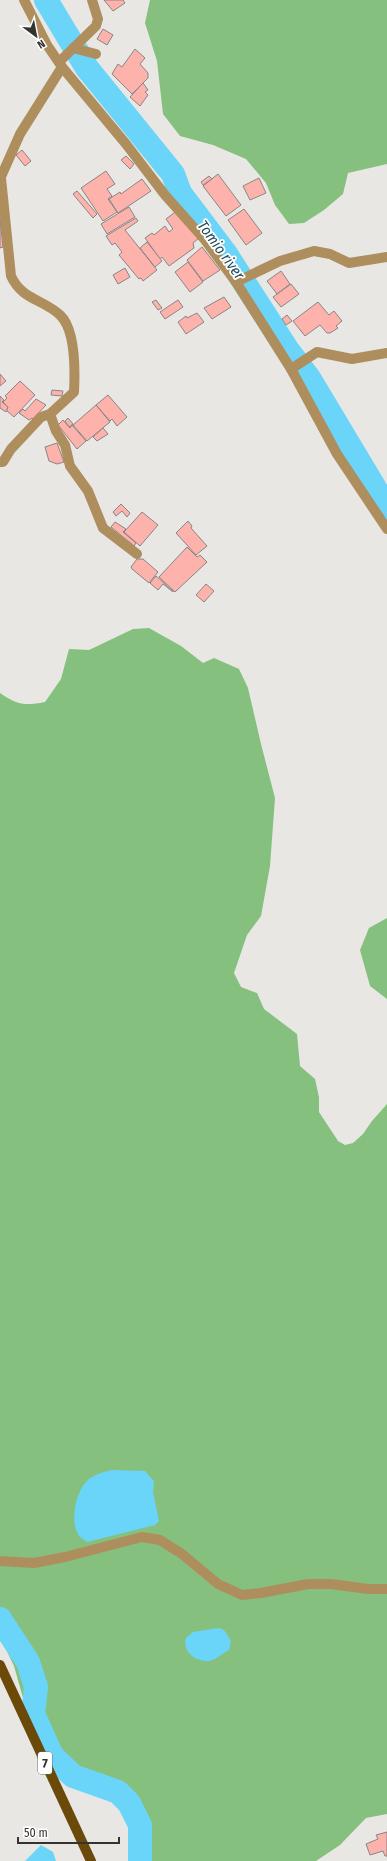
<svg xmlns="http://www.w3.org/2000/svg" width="387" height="1861" viewBox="0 0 387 1861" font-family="'Fira Sans Condensed',sans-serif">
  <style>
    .forest { fill: #85c07e }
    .water { fill: #6bd5f9 }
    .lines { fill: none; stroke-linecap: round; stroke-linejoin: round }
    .river { stroke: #6bd5f9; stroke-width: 24 }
    .building { fill: #fdb3ab; stroke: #898585 }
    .minor { stroke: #af8e5e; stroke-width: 10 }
    .major { stroke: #6b4909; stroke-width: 10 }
    .labels { text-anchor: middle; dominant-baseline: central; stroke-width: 3.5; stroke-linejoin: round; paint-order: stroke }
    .shield { fill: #fff; stroke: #717070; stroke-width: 1 }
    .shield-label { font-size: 13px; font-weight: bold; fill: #343332 }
    .water-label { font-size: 15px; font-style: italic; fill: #1f4d5c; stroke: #fff }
  </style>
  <rect width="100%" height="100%" fill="#e9e7e4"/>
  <g class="forest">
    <polygon points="150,0 387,0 387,164 348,173 343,194 324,210 304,223 289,224 275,205 266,183 246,159 213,145 180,136 163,114 157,61 145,23"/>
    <path d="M149 628 181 646 203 663 214 658 239 669 248 688 261 744 275 798 270 866 261 916 247 935 234 973 241 987 257 993 264 1009 297 1034 300 1066 315 1079 319 1097V1112L338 1141 345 1145 353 1143 363 1134 372 1121 387 1104V1814L366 1818 340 1845 316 1861H146L143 1825 139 1813 129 1794 113 1785 71 1776 45 1750 25 1705 14 1666 0 1637V693C17 705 25 706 45 702L61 679 69 649 89 650 133 629Z"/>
    <polygon points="387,918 387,999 370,986 360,950 369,928"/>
  </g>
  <g class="water">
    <path d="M111 1470 145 1471 154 1481 153 1492 159 1521 155 1525 87 1542C85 1540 79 1537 78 1534 70 1521 76 1492 86 1482 93 1474 102 1473 111 1470Z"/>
    <path d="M219 1628 224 1630 231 1641 229 1650C223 1653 216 1660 209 1661 196 1662 182 1652 186 1638L193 1632Z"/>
    <polygon points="41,1845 53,1852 56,1861 25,1861"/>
  </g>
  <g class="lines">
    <g class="river">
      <polyline points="46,0 87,68 173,174 180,193 226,254 287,349 309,378 387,508"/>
      <polyline points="0,1619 28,1662 36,1687 33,1714 52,1756 73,1776 118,1792 129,1803 140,1825 140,1861"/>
    </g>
  </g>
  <g class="building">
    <polygon points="104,0 123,0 125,3 113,11"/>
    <polygon points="103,29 113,35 107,45 97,39"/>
    <polygon points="135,49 145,58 140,64 148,73 148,78 132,94 112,74 118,64 122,67"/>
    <polygon points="143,83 148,90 145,92 148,95 140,106 130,97"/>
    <polygon points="22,150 31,161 25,166 16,155"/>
    <polygon points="126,156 134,164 130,169 121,160"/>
    <polygon points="106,171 115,184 107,189 112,196 108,199 117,212 103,221 81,188"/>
    <polygon points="218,174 241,205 226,216 203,186"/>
    <polygon points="209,176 212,179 203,185 201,182"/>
    <polygon points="259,178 266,193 250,200 243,186"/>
    <polygon points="142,179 151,191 118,213 109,199 120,192 121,194"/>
    <polygon points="77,191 97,214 93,218 73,194"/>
    <polygon points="129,207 135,217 107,234 101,224"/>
    <polygon points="244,209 262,233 246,245 228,220"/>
    <polygon points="178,210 199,238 193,243 194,248 169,266 162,257 160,259 145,238 152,233 154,235 165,226 169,232 173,229 166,219"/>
    <polygon points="136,218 138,221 125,230 157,270 143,281 141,278 139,279 119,255 122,252 115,243 112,245 106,236"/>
    <polygon points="0,219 3,247 0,248"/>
    <polygon points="147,242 162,261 155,267 140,248"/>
    <polygon points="202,247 220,270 203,281 187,260"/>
    <polygon points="188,262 203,282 190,292 175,272"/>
    <polygon points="125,268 130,277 118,284 113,275"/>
    <polygon points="281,271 290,284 277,294 267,281"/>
    <polygon points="291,284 299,294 281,307 273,297"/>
    <polygon points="224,297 231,307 212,319 204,308"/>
    <polygon points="156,300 162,308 158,310 152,302"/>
    <polygon points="178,300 183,307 165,319 160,312"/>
    <polygon points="318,302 329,315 334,311 342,321 336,326 338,328 330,333 327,333 320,325 305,336 293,321"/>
    <polygon points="197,313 204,322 186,334 178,322 186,316 187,318"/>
    <polygon points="287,315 292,321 286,325 282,319"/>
    <polygon points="0,374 6,381 0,386"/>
    <polygon points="20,381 35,395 14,417 6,410 8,408 3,402 7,398 5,396"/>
    <polygon points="52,390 63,391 62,396 51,395"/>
    <polygon points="108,395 127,417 117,426 112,419 110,421 96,405"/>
    <polygon points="0,396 4,400 2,402 8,407 6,412 0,408"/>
    <polygon points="36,399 46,405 33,419 32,418 29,420 19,413 23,409 25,411"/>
    <polygon points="96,405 110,422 87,441 73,425"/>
    <polygon points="68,418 73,424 69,427 65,421"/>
    <polygon points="63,420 70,428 72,425 86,441 77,449 58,425"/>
    <polygon points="103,428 108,434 97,441 93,437"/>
    <polygon points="57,443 64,462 57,464 49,461 45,447"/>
    <polygon points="121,504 130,513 127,517 122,511 116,516 113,512"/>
    <polygon points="142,512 158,525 140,546 124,532"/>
    <polygon points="188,521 192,526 191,528 207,546 196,555 176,533"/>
    <polygon points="115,522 126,529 123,532 136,543 134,546 111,527"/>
    <polygon points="187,547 197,557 200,555 207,562 175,592 159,577"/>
    <polygon points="137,559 143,559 158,572 149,583 132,569 131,567"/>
    <polygon points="156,576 173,591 173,592 163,584 158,590 150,583"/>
    <polygon points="206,584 214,591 204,602 196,595"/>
    <polygon points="387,1832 387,1856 385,1856 383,1851 370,1855 366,1844 378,1839 376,1835"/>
  </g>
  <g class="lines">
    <g class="minor">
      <polyline points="24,0 47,45 62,67 126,144 165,195 205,240 236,282 291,369 337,454 387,529"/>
      <polyline points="73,48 96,54"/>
      <polyline points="59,62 96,26 98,19 92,0"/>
      <polyline points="0,179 20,134 62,67"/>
      <polyline points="236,282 280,261 314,251 330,254 349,263 387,257"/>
      <polyline points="291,369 317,352 352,359 387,353"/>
      <polyline points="50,414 56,431 65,445 70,466 88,491 103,528 137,554"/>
      <path d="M0 462H3L11 449 41 417 50 414 74 392C75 372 76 330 60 315 43 299 22 300 11 276L1 178"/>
      <polyline points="0,1561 34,1563 65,1557 142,1537 160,1540 182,1554 218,1584 242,1595 261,1593 308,1584 331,1584 368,1589 387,1589"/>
    </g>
    <polyline class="major" points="0,1665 91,1861"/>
  </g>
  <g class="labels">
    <rect class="shield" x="38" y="1752" width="14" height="22" rx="3"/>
    <g class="shield-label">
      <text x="45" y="1763">7</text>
    </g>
    <g class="water-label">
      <text transform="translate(221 250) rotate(54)">Tomio river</text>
    </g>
  </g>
  <g transform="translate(36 36) rotate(148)" stroke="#ffffff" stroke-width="3" paint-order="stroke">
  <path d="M0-3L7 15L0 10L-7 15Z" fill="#343332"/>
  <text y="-6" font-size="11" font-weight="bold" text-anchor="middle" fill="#343332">N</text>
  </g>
  <path d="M18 1837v6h101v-6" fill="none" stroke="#343332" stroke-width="2"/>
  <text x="24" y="1837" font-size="12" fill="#343332" stroke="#ffffff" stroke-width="3" paint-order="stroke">50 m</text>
</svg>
